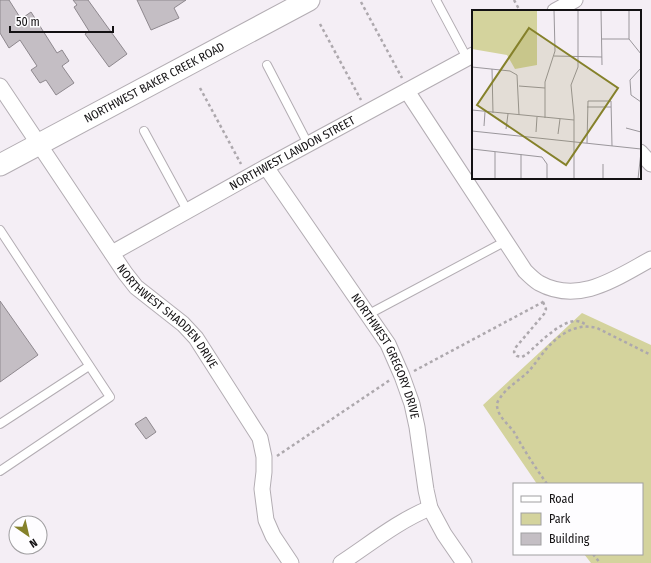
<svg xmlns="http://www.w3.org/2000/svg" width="651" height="563" viewBox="0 0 651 563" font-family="'Fira Sans Condensed',sans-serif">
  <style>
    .green { fill: #d4d39d }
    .building { fill: #c4bec4; stroke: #8e888e }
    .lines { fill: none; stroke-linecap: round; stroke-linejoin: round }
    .lane-casing { stroke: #b3adb3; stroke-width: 10 }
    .street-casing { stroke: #b3adb3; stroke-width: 17 }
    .secondary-casing { stroke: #b3adb3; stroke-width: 23 }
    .path { stroke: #ada8ad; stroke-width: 2.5; stroke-dasharray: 3 3; stroke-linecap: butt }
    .lane { stroke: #fff; stroke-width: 8 }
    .street { stroke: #fff; stroke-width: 15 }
    .secondary { stroke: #fff; stroke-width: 21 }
    .labels { text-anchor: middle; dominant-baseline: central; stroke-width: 3; stroke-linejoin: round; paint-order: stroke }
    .street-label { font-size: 12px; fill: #131113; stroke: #fefdff }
    .inset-road { fill: none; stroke: #9a969b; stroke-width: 1 }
    .view { fill: #85812a; fill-opacity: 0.15; stroke: #85812a; stroke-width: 2 }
    .inset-edge { fill: none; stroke: #131113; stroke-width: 2 }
  </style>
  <rect width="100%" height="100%" fill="#f4eef5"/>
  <polygon class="green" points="582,313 651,345 651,563 591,563 584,554 642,554 642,484 537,484 483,405"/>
  <g class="building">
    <polygon points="0,0 9,0 21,19 31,12 57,53 62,50 69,61 62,66 74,83 56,95 46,80 40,83 31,70 37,66 20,40 9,48 0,33"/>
    <polygon points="73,0 88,0 127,54 109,67 85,34 89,31 74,7 77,5"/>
    <polygon points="137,0 186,0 174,8 179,18 151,30"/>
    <polygon points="0,301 38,355 0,382"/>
    <polygon points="146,417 156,432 146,439 135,424"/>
  </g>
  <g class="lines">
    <defs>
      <g id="lane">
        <polyline points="436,0 467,58"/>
        <polyline points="267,65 308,144"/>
        <polyline points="144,131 187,210"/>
        <polyline points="0,230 110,397 0,471"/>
        <polyline points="369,314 506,241"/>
        <polyline points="0,424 89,366"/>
      </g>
      <g id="street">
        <polyline points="555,11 575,0"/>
        <path id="s1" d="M0 86 125 273 136 287 183 324 196 338 260 438 264 457V472L262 489 266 520 273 536 291 563"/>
        <path d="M407 91 525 271C529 275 534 280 539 283 579 305 616 278 651 259"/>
        <polyline points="640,152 651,164"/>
        <path id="s2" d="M266 167 388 344 402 376 412 404 417 427 426 490 430 508 444 534 464 563"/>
        <path id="s3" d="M112 253 266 167 473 55"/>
        <path d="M341 563C370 544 398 521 430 508"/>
      </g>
      <g id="secondary">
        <path id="s4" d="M0 165 309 0"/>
      </g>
    </defs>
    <use href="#lane" class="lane-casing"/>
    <use href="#street" class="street-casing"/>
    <use href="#secondary" class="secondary-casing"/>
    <g class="path">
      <polyline points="514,0 520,11"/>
      <polyline points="361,2 402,78"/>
      <polyline points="320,24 361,100"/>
      <polyline points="200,88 241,164"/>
      <path d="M543 302 546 309 544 314 516 347 514 352 517 356 522 357 527 354C538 344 560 321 576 321 580 321 583 323 587 325"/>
      <polyline points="414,371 543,302 545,300"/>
      <polyline points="277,456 390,380"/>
      <path d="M547 484C535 467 524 450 514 432 509 425 500 418 498 410 496 405 497 402 500 398 507 387 520 380 529 371 540 358 549 342 565 333 575 327 586 325 597 328L651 355"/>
      <polyline points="593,554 600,563"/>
    </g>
    <use href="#lane" class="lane"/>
    <use href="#street" class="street"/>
    <use href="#secondary" class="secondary"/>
  </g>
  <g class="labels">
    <g class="street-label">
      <text stroke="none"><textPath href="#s4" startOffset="175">NORTHWEST BAKER CREEK ROAD</textPath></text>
      <text stroke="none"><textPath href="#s3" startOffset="206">NORTHWEST LANDON STREET</textPath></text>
      <text stroke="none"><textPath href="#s1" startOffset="286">NORTHWEST SHADDEN DRIVE</textPath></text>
      <text stroke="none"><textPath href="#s2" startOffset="225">NORTHWEST GREGORY DRIVE</textPath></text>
    </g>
  </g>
  <g transform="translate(472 10)">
    <rect width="169" height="169" fill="#f4eef5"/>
    <path d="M0 0H65V55L43 59 35 45 0 39Z" fill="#d4d39d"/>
    <path class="inset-road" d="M129 0 130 55M157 0V29L169 44M130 29H157M82 46 130 47M0 57 38 61 45 65 47 105M169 58 158 70 159 85 169 92M20 59 21 103M47 76 73 78M115 97H139M0 100 102 110M73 108V72L83 41 82 0M12 116 13 102M154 118 169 122M34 119 36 104M0 121 169 139M64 122 65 107M86 124 88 109M115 133 116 91H139L140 136M0 139 70 147 75 154V169M131 154V169M23 169V142M49 169V144M102 169V106L99 75 106 57V0M166 169 169 142"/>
    <path class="view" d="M57 18 146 78 94 155 5 95Z"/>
    <rect width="169" height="169" class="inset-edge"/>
  </g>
  <rect x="513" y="483" width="130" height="72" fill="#fefdff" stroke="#a09fa1"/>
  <rect x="521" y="496" width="20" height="6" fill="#ffffff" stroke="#a09fa1"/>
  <text x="549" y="503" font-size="12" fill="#131113">Road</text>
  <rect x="521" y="513" width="20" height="12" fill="#d4d39d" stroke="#a09fa1"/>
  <text x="549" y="523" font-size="12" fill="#131113">Park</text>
  <rect x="521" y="533" width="20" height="12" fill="#c4bec4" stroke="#a09fa1"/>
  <text x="549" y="543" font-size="12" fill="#131113">Building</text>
  <g transform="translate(28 535) rotate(146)"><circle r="19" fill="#fefdff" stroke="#a09fa1"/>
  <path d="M0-3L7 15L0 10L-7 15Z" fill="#85812a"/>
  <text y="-6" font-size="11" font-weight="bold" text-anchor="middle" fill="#131113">N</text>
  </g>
  <path d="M10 26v6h103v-6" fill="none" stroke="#131113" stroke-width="2"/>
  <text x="16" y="26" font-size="12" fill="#131113" stroke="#fefdff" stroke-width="3" paint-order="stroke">50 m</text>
</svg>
